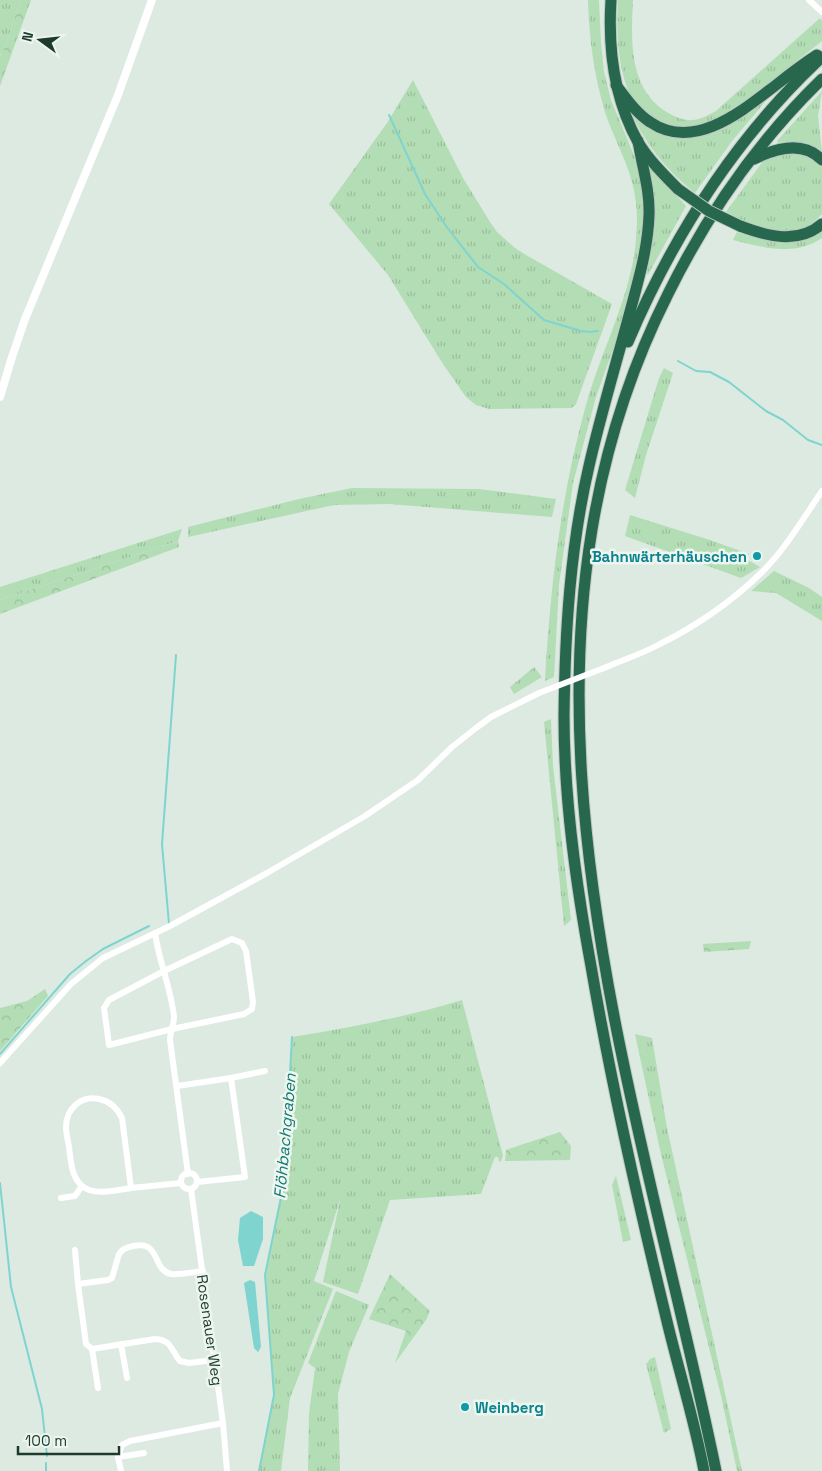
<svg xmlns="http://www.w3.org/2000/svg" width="822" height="1471" viewBox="0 0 822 1471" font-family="'Space Grotesk',sans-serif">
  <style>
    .grass { fill: url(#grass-tufts) }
    .forest { fill: url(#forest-crowns) }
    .water { fill: #7fd4cf }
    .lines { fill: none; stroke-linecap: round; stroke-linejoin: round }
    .stream { stroke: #7fd4cf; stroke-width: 2 }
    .motorway-casing { stroke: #c0c8c4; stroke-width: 13 }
    .minor { stroke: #fff; stroke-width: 6 }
    .tertiary { stroke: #fff; stroke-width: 8 }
    .motorway { stroke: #27674d; stroke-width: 11 }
    .motorway-bridge-casing { stroke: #c0c8c4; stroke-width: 13; stroke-linecap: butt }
    .minor-bridge { stroke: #fff; stroke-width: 6 }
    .motorway-bridge { stroke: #27674d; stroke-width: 11 }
    .culture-dot { fill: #0f9aa8; stroke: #ecf6ef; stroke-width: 2 }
    .labels { text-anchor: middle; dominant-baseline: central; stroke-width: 5; stroke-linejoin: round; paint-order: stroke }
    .culture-label { font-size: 15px; font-weight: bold; fill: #0d838f; stroke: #ecf6ef; text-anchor: end }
    .street-label { font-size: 15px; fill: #1d3a2c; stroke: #ecf6ef }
    .water-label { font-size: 16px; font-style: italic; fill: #147874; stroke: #ecf6ef }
  </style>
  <defs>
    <pattern id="grass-tufts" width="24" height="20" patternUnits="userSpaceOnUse" patternTransform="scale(1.25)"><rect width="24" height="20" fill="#b3ddb5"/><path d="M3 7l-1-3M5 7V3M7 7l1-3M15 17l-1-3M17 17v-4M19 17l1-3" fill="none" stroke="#9abe9c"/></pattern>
    <pattern id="forest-crowns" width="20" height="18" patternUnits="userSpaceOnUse" patternTransform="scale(1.25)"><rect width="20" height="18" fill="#b3ddb5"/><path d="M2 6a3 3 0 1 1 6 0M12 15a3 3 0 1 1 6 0" fill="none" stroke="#9abe9c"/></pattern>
  </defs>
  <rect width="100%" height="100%" fill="#dceae1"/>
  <g class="grass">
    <polygon points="0,0 21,0 3,52 0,56"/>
    <path d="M588 0H599L601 43 604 72 611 100 638 165 645 209 644 233 627 310 596 397 573 483 559 585 554 677 545 681C550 588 561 494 586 405 601 351 632 294 636 239 638 222 637 202 633 186 627 160 613 137 605 112 594 75 589 38 588 0Z"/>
    <path d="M618 0H633C631 41 628 91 670 114 689 124 698 121 716 111L820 18 822 21V41C803 56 784 71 765 86 746 101 725 119 701 126 688 130 672 128 660 122 654 119 646 115 641 110 617 86 616 31 618 0Z"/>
    <polygon points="413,80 463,178 490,222 497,232 515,248 526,255 612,304 576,404 572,408 489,409 476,405 466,397 443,364 388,275 329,204 387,123"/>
    <path d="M822 91 818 116 822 153C808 144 795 140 778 143L777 141Z"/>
    <path d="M763 99 765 102 732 141 695 193C666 170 644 143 629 108L676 136Z"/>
    <path d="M787 150 808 154 822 165V214C797 245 754 228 726 212L766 157Z"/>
    <polygon points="648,164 686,206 648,275 645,269 654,221 655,204"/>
    <path d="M822 231V238C795 257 761 247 733 240L737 232C767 241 793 250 822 231Z"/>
    <polygon points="664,368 673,373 646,455 635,498 625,490 659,378"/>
    <polygon points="352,488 479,489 556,499 552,517 389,504 334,505 188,537 188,527 299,499"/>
    <polygon points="630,515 710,540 749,554 746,559 760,567 741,578 625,536"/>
    <polygon points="182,529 178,541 0,600 0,587"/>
    <polygon points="774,571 809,588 822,597 822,621 776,593 751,591"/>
    <polygon points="534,667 542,677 514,694 510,687"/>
    <polygon points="551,719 553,766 571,920 564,926 544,722"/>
    <path d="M462 1000 503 1156 501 1161 499 1162 498 1157H495L481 1194 390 1200 358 1294 323 1282 340 1200 314 1281 333 1289 290 1398 281 1471H259L274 1395 265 1275 284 1183 292 1037C349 1028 406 1017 462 1000Z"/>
    <polygon points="635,1034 652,1038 667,1128 742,1471 737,1471 722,1400 660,1150"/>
    <polygon points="616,1176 631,1240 623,1242 612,1185"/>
    <polygon points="336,1291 369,1305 349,1352 338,1394 340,1471 308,1471 309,1414 315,1368 308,1363"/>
    <polygon points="655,1357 671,1429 664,1433 646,1364 650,1359"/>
  </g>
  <g class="forest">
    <polygon points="21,0 31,0 0,86 0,56 3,52"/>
    <polygon points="178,541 179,547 0,614 0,600"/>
    <polygon points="751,941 749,949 704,952 703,944"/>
    <polygon points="45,989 48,996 0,1051 0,1008 27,1001"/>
    <polygon points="560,1132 571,1146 570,1160 505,1161 506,1150"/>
    <polygon points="390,1274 430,1311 426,1320 395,1363 406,1331 369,1319"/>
  </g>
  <g class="water">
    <polygon points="251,1211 263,1217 263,1239 254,1266 243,1266 238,1240 240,1218"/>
    <polygon points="250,1280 255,1282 261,1347 258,1352 254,1348 244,1283"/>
  </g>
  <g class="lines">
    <g class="stream">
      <polyline points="389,115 425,194 446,226 478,267 504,284 544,320 581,331 589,332 598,331"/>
      <polyline points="678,361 696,371 710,372 729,382 766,411 783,420 808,440 822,445"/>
      <polyline points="169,924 162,844 176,655"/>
      <polyline points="0,1054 70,974 86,961 103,949 149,926"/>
      <polyline points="0,1183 11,1287 42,1409 47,1456"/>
      <polyline points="46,1471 46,1463"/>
      <polyline points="259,1471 274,1395 265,1275 284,1183 292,1037"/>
    </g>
    <defs>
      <g id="motorway">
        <path d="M611 0C608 48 614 99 638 142 649 160 664 175 678 189"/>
        <path d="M616 85C626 98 636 113 650 122 694 152 742 111 776 85 790 74 803 64 817 55"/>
        <path d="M638 141C642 166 650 190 649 215 648 247 639 278 631 308 617 361 601 413 589 466 570 548 565 632 564 716 564 800 576 884 591 966 611 1083 637 1198 665 1313 677 1365 694 1418 704 1471"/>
        <path d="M754 159C776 148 803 140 822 160"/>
        <path d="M740 226C767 236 798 245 822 224"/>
        <path d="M628 342C673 236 737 136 822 57"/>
        <path d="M716 1471C638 1090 479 669 668 294 707 215 758 141 822 79"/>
      </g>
    </defs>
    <use href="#motorway" class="motorway-casing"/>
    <g class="minor">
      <polyline points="809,0 822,12"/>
      <path d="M604 668C622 660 642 654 660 644 696 626 731 602 760 574 784 551 803 519 822 491"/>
      <path d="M155 933C159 962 171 988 174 1017 174 1025 170 1032 170 1040L188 1174"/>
      <polygon points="232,939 242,943 246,951 253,1002 252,1009 244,1014 172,1029 109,1045 104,1008 109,1000 164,971"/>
      <polyline points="0,1063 71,984 103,958 170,926 267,873 365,816 418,780 452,747 476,728 491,717 539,693"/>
      <polyline points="231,1078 265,1071"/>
      <polyline points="177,1086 231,1078 245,1177 197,1182"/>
      <circle cx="189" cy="1181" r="8"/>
      <path d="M131 1188C118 1190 101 1194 89 1190 71 1183 71 1162 69 1147 68 1140 66 1134 66 1127 66 1109 81 1095 99 1099 110 1101 117 1108 122 1118L131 1188 181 1183"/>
      <polyline points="191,1189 223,1423 227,1471"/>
      <polyline points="61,1198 75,1196 82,1186"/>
      <polyline points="75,1250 78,1284"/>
      <path d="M203 1271C193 1272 180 1275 171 1274 152 1270 161 1240 133 1246 128 1247 122 1249 119 1254L112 1278 108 1280 78 1284 86 1344 92 1349 155 1339C172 1340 170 1349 180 1361L189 1363 214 1360"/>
      <polyline points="121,1344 127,1378"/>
      <polyline points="92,1349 98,1388"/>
      <polyline points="118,1457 144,1453"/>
      <polyline points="121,1471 118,1457 122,1445 130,1441 223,1423"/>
    </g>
    <polyline class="tertiary" points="0,397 12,357 25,319 118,95 152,0"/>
    <use href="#motorway" class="motorway"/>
    <defs>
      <polyline id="motorway-bridge" points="678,189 709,211 740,226"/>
    </defs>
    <use href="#motorway-bridge" class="motorway-bridge-casing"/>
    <polyline class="minor-bridge" points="539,693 604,668"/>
    <use href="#motorway-bridge" class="motorway-bridge"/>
  </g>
  <g class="culture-dot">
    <circle cx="757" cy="556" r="5"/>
    <circle cx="465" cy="1407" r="5"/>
  </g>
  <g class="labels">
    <g class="culture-label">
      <text x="747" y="556">Bahnwärterhäuschen</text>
      <text x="475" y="1407" text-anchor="start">Weinberg</text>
    </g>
    <g class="street-label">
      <text transform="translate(210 1330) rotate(82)">Rosenauer Weg</text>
    </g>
    <g class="water-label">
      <text transform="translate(285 1136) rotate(-85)">Flöhbachgraben</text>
    </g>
  </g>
  <g transform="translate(40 40) rotate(285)" stroke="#ecf6ef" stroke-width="4" paint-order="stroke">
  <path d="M0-4L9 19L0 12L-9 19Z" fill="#1d3a2c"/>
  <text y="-8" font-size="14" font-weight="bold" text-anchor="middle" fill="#1d3a2c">N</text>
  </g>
  <path d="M18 1446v8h101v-8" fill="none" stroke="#1d3a2c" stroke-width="2.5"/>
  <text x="25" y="1446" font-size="15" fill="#1d3a2c" stroke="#ecf6ef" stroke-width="4" paint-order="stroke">100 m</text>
</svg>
